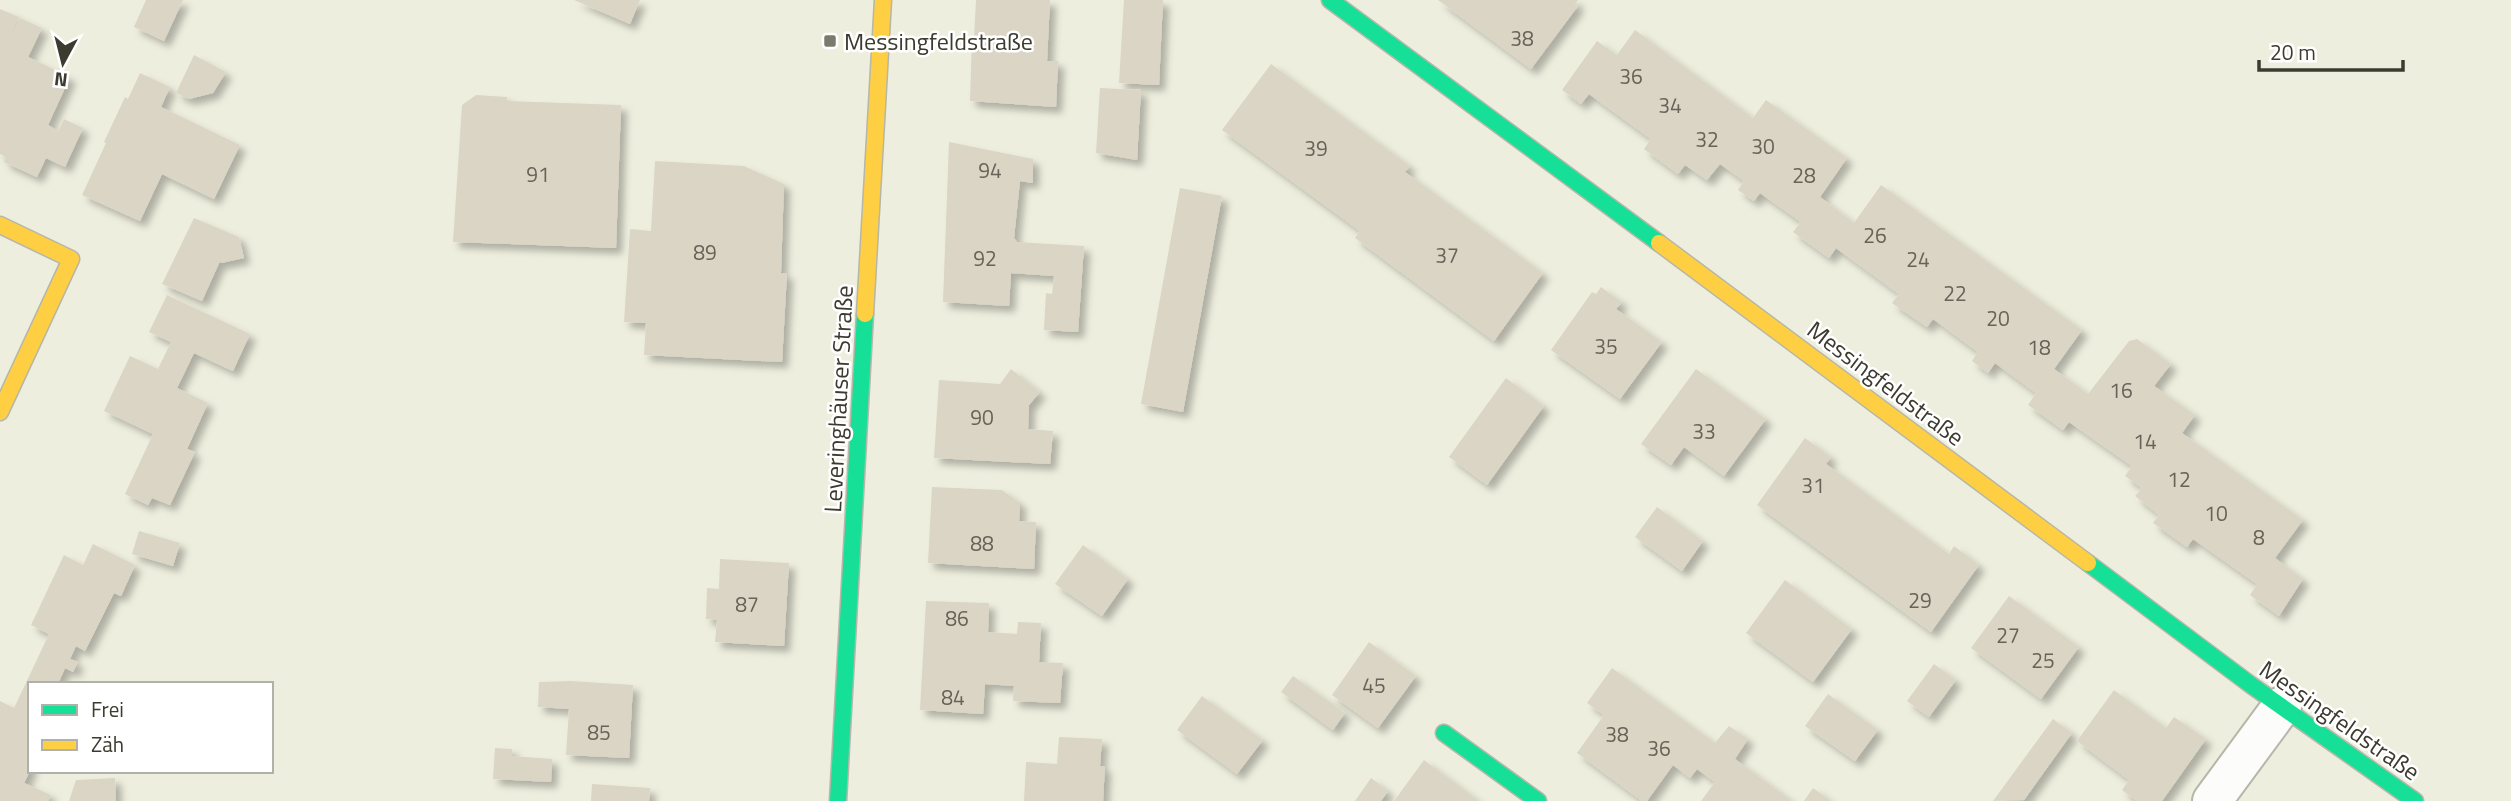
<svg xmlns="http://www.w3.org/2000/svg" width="2511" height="801" viewBox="0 0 2511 801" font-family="'Titillium Web',sans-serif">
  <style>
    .building { fill: #dbd5c6; filter: url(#shadow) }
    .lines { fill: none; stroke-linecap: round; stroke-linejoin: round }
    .street-casing { stroke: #b6b6a9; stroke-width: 42 }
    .fast-casing { stroke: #b6b6a9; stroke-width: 19 }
    .slow-casing { stroke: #b6b6a9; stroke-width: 19 }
    .street { stroke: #fcfcfa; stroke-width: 38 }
    .fast { stroke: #16e098; stroke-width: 16 }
    .slow { stroke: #ffcf43; stroke-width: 16 }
    .poi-dot { fill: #7a7a6d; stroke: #fff; stroke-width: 2.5 }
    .labels { text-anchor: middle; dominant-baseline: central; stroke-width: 5; stroke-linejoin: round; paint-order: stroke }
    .number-label { font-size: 21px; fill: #666458 }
    .poi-label { font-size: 24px; fill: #3c3b30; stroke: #fff; text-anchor: start }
    .street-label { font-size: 24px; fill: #3c3b30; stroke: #fff }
  </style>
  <defs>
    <filter id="shadow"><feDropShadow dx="6" dy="6" stdDeviation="3.5" flood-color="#0004"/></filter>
  </defs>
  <rect width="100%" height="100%" fill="#eeeede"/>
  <g class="building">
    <polygon points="146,0 183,0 164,41 134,27"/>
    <polygon points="574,0 640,0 630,24"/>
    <polygon points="976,0 1050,0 1047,61 1058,61 1056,107 970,101 972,39 974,39"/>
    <polygon points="1124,0 1163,0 1159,85 1119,83"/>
    <polygon points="1438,0 1578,0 1575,5 1578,6 1531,69"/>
    <polygon points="0,9 19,17 11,35 20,18 42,28 28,57 70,77 48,125 58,131 64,119 83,128 65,167 46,158 37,177 4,162 6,157 0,154"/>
    <polygon points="1635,30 1753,118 1766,100 1847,158 1820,197 1854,223 1881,185 2082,330 2054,369 2088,394 2129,341 2137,339 2171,364 2154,386 2195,415 2182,433 2303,520 2275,558 2303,579 2279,616 2250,595 2257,584 2193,539 2187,547 2153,523 2159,515 2135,496 2142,488 2125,476 2132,466 2069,422 2063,430 2028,405 2036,393 1995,363 1988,373 1972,361 1978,352 1933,319 1927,327 1892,303 1899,294 1836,248 1829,258 1793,232 1801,222 1760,193 1754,201 1738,190 1744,181 1720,164 1707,180 1685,165 1678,174 1644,149 1651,139 1589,94 1581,104 1562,90 1597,41 1617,55"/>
    <polygon points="194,55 226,72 213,93 189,99 176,93"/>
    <polygon points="1271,64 1410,166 1405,172 1543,273 1494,341 1355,238 1360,231 1222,130"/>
    <polygon points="140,73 170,87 161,107 240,145 214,199 162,174 140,221 82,195 106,143 104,142 125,97 128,99"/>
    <polygon points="1100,88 1141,90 1137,160 1096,153"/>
    <polygon points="476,95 507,97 507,101 621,105 616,248 453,242 462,105"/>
    <polygon points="949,142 1033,159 1033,183 1020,181 1014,238 1017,242 1084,246 1078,332 1044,330 1046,293 1052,294 1054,276 1011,273 1009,306 943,302"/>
    <polygon points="655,161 744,166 784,184 781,273 787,273 782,362 644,355 646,323 624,322 630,229 651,231"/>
    <polygon points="1180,188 1222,196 1183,412 1141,404"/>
    <polygon points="194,218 239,237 244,258 221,263 220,261 202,301 162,284"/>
    <polygon points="1601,287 1622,302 1616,309 1662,342 1620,399 1551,350 1592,292 1596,294"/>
    <polygon points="167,295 250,334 233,371 194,353 177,388 208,403 187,449 195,452 170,505 152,498 148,505 125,494 153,434 104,411 130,356 158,369 171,342 149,332"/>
    <polygon points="1011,369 1040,392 1029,405 1028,429 1053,431 1050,464 934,458 939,380 1000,384"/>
    <polygon points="1696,369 1766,419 1724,476 1684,447 1671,465 1641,444"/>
    <polygon points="1506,378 1544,406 1487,485 1449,457"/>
    <polygon points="1805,438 1831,457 1826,464 1949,554 1954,546 1979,565 1931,632 1757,505"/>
    <polygon points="932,487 1002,490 1020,503 1019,521 1036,522 1034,569 928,563"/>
    <polygon points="1657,507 1703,541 1682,571 1635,537"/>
    <polygon points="139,531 180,543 173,566 132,554"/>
    <polygon points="93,544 135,565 121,596 114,593 85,651 76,646 70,659 78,662 73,672 65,668 58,684 30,684 30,771 24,783 51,795 48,801 0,801 0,701 14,708 49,634 31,625 64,555 83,565"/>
    <polygon points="1083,545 1128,579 1102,616 1055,584"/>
    <polygon points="720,559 789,563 784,646 715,642 717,620 706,619 707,588 719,589"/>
    <polygon points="1785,580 1852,629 1813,682 1746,633"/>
    <polygon points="2009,596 2079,647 2041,699 1971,648"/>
    <polygon points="926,601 989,603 988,632 1017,634 1018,622 1041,623 1039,662 1063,663 1060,703 1013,701 1014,686 985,684 983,714 920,710"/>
    <polygon points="1369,642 1416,676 1378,728 1332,695"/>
    <polygon points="1934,664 1956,680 1929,717 1907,701"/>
    <polygon points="1612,668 1715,743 1729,726 1748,739 1735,759 1792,801 1701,801 1715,782 1697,769 1690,778 1673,765 1647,801 1642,801 1577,753 1604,715 1587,703"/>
    <polygon points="1293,676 1345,713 1333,730 1281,692"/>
    <polygon points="570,681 633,685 629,758 566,755 569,709 538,707 539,682"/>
    <polygon points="2114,690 2166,728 2174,717 2206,739 2162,801 2137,801 2122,790 2129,780 2077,741"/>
    <polygon points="1828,694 1878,730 1855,761 1805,726"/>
    <polygon points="1202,696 1263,740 1237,774 1177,730"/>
    <polygon points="2053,719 2072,733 2024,800 1993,801"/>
    <polygon points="1059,737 1102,739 1100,766 1105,766 1103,801 1024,801 1026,762 1057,764"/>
    <polygon points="495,748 512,749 512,756 552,759 551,782 493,779"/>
    <polygon points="1424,760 1479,801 1394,801"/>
    <polygon points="115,778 116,801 69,801 76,780"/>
    <polygon points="1371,778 1388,791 1381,801 1355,801"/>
    <polygon points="592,784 650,788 649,801 591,801"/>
    <polygon points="1813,788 1831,801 1804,801"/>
  </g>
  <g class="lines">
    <defs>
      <polyline id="street" points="2212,801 2282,706"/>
      <g id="fast">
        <polyline points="1330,0 1659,243"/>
        <polyline points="2088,563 2251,685 2415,801"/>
        <polyline points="1444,733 1538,801"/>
        <polyline points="838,801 865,314"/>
      </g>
      <g id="slow">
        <polyline points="0,225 71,259 0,412"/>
        <polyline points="1659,243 2088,563"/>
        <polyline points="865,314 883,0"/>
      </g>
    </defs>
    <use href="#street" class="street-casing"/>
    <use href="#fast" class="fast-casing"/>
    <use href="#slow" class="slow-casing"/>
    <use href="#street" class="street"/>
    <use href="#fast" class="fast"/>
    <use href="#slow" class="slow"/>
  </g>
  <rect class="poi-dot" x="823" y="34" width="14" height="14" rx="3.5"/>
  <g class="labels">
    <g class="number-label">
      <text x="1522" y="38">38</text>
      <text x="1631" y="76">36</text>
      <text x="1670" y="105">34</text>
      <text x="1707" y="139">32</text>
      <text x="1763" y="146">30</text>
      <text x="1316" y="148">39</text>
      <text x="990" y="170">94</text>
      <text x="538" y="174">91</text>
      <text x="1804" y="175">28</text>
      <text x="1875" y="235">26</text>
      <text x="705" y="252">89</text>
      <text x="1447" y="255">37</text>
      <text x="985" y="258">92</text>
      <text x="1918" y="259">24</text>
      <text x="1955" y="293">22</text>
      <text x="1998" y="318">20</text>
      <text x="1606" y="346">35</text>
      <text x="2039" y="347">18</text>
      <text x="2121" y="390">16</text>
      <text x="982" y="417">90</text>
      <text x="1704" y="431">33</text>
      <text x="2145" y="441">14</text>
      <text x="2179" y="479">12</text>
      <text x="1813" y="485">31</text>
      <text x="2216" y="513">10</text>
      <text x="2259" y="537">8</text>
      <text x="982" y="543">88</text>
      <text x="1920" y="600">29</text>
      <text x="747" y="604">87</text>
      <text x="957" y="618">86</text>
      <text x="2008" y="635">27</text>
      <text x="2043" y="660">25</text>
      <text x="1374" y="685">45</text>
      <text x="953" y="697">84</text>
      <text x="599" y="732">85</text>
      <text x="1617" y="734">38</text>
      <text x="1659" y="748">36</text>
    </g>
    <g class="poi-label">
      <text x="844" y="41">Messingfeldstraße</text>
    </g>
    <g class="street-label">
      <text transform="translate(1886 383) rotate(37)">Messingfeldstraße</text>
      <text transform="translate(838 399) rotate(-87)">Leveringhäuser Straße</text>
      <text transform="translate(2340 720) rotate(35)">Messingfeldstraße</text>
    </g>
  </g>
  <rect x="28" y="682" width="245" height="91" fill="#ffffff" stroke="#b1b1ac" stroke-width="2"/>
  <rect x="42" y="705" width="35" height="10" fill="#16e098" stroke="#b1b1ac" stroke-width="2"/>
  <text x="91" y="717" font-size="21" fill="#3c3b30">Frei</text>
  <rect x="42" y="740" width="35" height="10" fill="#ffcf43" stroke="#b1b1ac" stroke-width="2"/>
  <text x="91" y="752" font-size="21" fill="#3c3b30">Zäh</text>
  <g transform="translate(63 63) rotate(187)" stroke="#ffffff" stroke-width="5" paint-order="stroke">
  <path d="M0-5L12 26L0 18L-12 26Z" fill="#3c3b30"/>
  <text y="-10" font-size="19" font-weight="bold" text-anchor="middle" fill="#3c3b30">N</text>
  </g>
  <path d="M2259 60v10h144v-10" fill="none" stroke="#3c3b30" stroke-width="3.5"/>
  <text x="2270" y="60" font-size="21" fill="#3c3b30" stroke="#ffffff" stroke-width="5" paint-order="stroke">20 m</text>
</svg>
